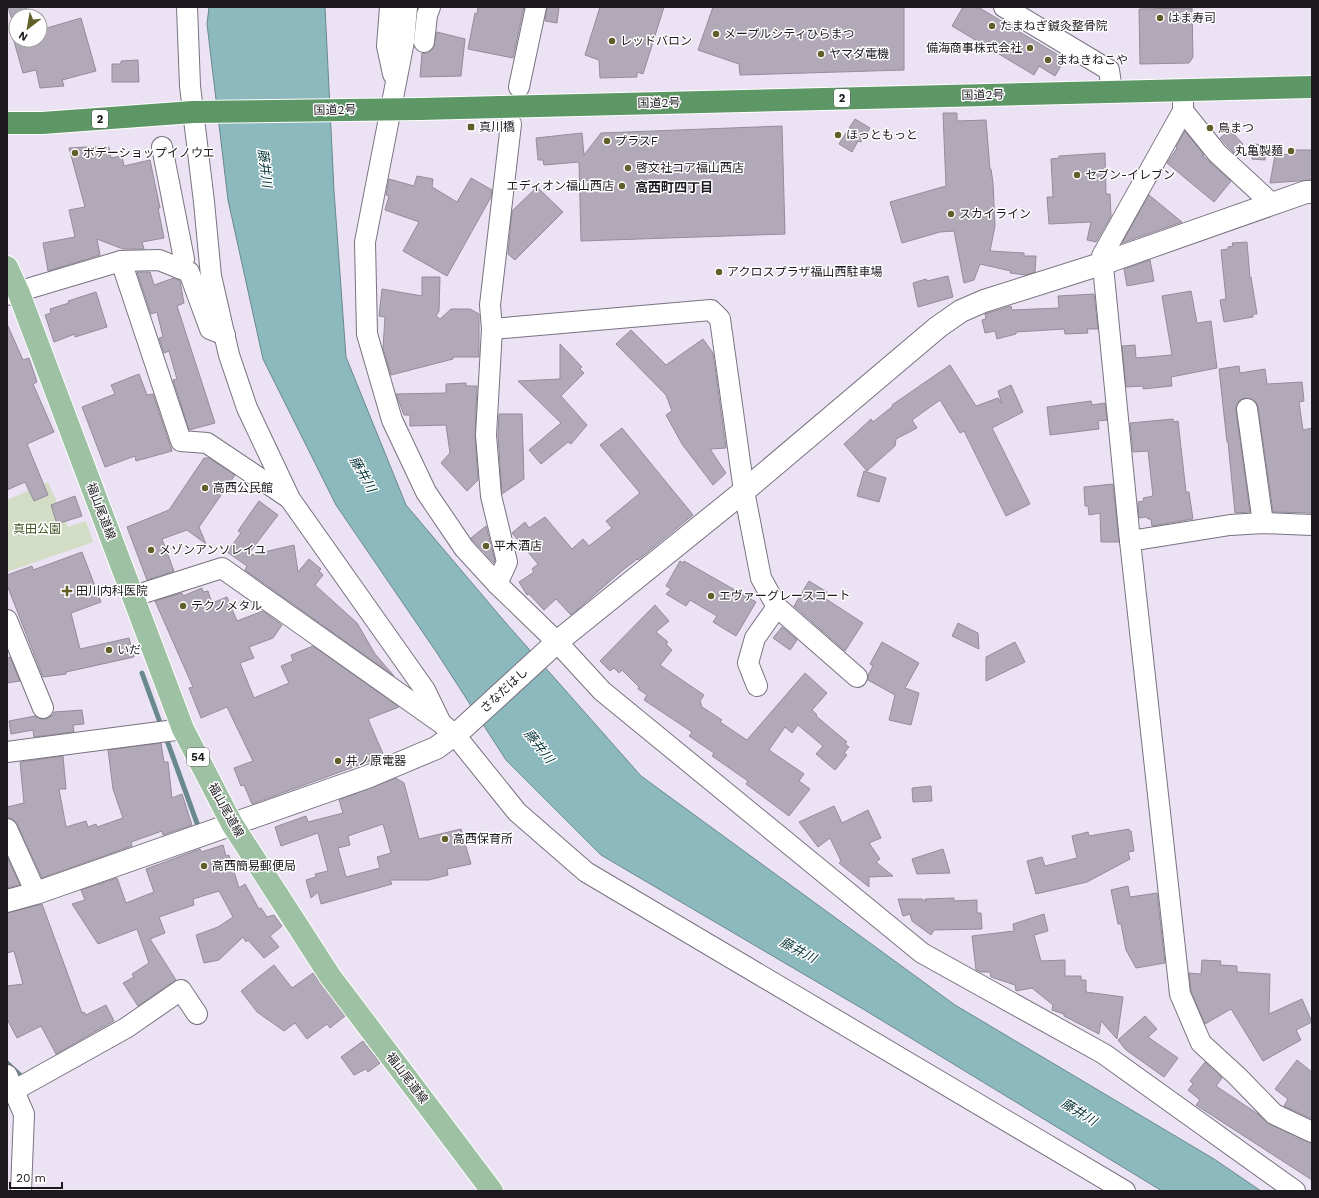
<svg xmlns="http://www.w3.org/2000/svg" width="1319" height="1198" viewBox="0 0 1319 1198" font-family="'Work Sans','Noto Sans JP',sans-serif">
  <style>
    .green { fill: #d3ddc5 }
    .water { fill: #8bb9be; stroke: #69898e }
    .lines { fill: none; stroke-linecap: round; stroke-linejoin: round }
    .stream { stroke: #69898e; stroke-width: 5 }
    .building { fill: #b1a9b8; stroke: #948c9b; fill-rule: evenodd }
    .street-casing { stroke: #797280; stroke-width: 22 }
    .secondary-casing { stroke: #797280; stroke-width: 24 }
    .primary-casing { stroke: #fff; stroke-width: 24 }
    .highway-casing { stroke: #fff; stroke-width: 24 }
    .street { stroke: #fff; stroke-width: 20 }
    .secondary { stroke: #fff; stroke-width: 22 }
    .primary { stroke: #9ec1a3; stroke-width: 22 }
    .highway { stroke: #5d9766; stroke-width: 22 }
    .poi-dot { fill: #615e2a; stroke: #fff; stroke-width: 1.5 }
    .labels { text-anchor: middle; dominant-baseline: central; stroke-width: 3; stroke-linejoin: round; paint-order: stroke }
    .shield { fill: #fff; stroke: #5f5d62; stroke-width: 1 }
    .shield-label { font-size: 11px; font-weight: bold; fill: #1b181e }
    .poi-label { font-size: 12px; fill: #1b181e; stroke: #fff; text-anchor: start }
    .street-label { font-size: 12px; fill: #1b181e; stroke: #fff }
    .park-label { font-size: 12px; fill: #415420; stroke: #fff }
    .water-label { font-size: 13px; font-style: italic; fill: #003033; stroke: #fff }
    .neighbourhood-label { font-size: 13px; font-weight: bold; fill: #1b181e; stroke: #fff }
  </style>
  <rect width="100%" height="100%" fill="#ebe2f3"/>
  <polygon class="green" points="48,482 68,527 86,521 93,542 7,572 7,500"/>
  <polygon class="water" points="209,7 325,7 334,191 346,357 406,505 505,622 641,776 955,1005 1214,1159 1261,1191 1162,1191 863,1009 601,855 506,760 437,653 336,505 263,359 228,200 207,24"/>
  <g class="lines">
    <g class="stream">
      <polyline points="142,673 162,728"/>
      <polyline points="165,735 198,826"/>
      <polyline points="7,1063 20,1075"/>
    </g>
  </g>
  <g class="building">
    <polygon points="8,7 26,7 29,16 16,16 16,40 40,40 40,19 44,18 47,28 81,18 96,71 62,80 64,86 40,88 36,70 23,73 10,27 14,27"/>
    <polygon points="478,7 524,7 513,58 468,49 475,13 477,14"/>
    <polygon points="547,7 559,7 557,23 545,21"/>
    <polygon points="600,7 664,7 643,74 637,72 637,77 600,78 599,60 585,55"/>
    <polygon points="713,7 904,7 904,70 740,75 739,64 698,50"/>
    <polygon points="963,7 978,7 1065,59 1055,76 1039,66 1034,75 952,26"/>
    <polygon points="1192,8 1193,57 1189,63 1140,64 1139,9"/>
    <polygon points="437,32 465,39 461,76 420,77 422,53 428,53 433,48"/>
    <polygon points="138,60 139,82 112,82 112,64 121,64 121,61"/>
    <polygon points="943,113 957,113 957,121 986,120 990,169 991,169 993,183 995,226 990,251 1024,253 1024,256 1036,256 1035,272 1026,275 1010,273 1011,271 980,264 974,280 964,283 954,231 940,232 902,243 890,202 946,186"/>
    <polygon points="855,119 870,128 861,142 858,141 852,152 839,144"/>
    <polygon points="782,126 785,234 581,241 579,162 544,165 543,160 538,160 536,138 582,133 584,155 601,133"/>
    <polygon points="1230,130 1243,144 1234,153 1220,138"/>
    <polygon points="1185,131 1204,155 1202,155 1231,181 1214,202 1167,163 1177,148 1176,147"/>
    <polygon points="1253,144 1266,145 1265,160 1252,159"/>
    <polygon points="85,147 109,147 111,158 122,156 124,166 150,160 160,208 158,208 164,238 142,242 144,249 123,249 97,239 100,255 48,271 43,243 75,237 69,210 85,207 69,148"/>
    <polygon points="1293,150 1312,150 1312,180 1270,183 1275,155 1293,154"/>
    <polygon points="1105,153 1106,194 1110,194 1111,216 1096,242 1087,240 1091,222 1049,224 1047,197 1053,197 1051,159 1059,158 1059,156"/>
    <polygon points="417,176 433,179 432,187 457,202 471,178 492,190 491,197 447,276 403,251 419,222 385,210 389,196 386,195 389,179 414,186"/>
    <polygon points="537,187 563,212 515,260 508,254 512,211"/>
    <polygon points="1149,195 1182,222 1122,243 1148,196"/>
    <polygon points="1247,242 1250,278 1251,277 1257,314 1253,314 1253,317 1224,322 1220,300 1226,299 1221,250 1228,249 1228,247 1233,246 1232,243"/>
    <polygon points="1150,260 1154,281 1127,286 1124,269"/>
    <polygon points="137,272 150,272 154,285 174,278 180,281 184,303 177,306 215,423 189,430 173,380 177,379 169,351 164,353 159,338 163,337 157,312 151,314"/>
    <polygon points="948,276 953,297 918,307 913,283 926,279 927,281"/>
    <polygon points="422,277 440,277 439,311 436,316 440,319 451,309 470,309 479,314 479,357 453,357 453,359 391,375 383,348 385,317 379,316 382,289 422,296"/>
    <polygon points="1191,291 1197,323 1211,321 1217,368 1171,377 1172,386 1143,389 1143,386 1126,387 1122,346 1135,345 1136,358 1172,355 1162,296"/>
    <polygon points="96,292 107,327 75,337 75,334 54,342 45,315 51,313 50,309 69,303 68,301"/>
    <polygon points="1094,294 1098,329 1087,329 1088,333 1065,334 1064,329 1016,332 1016,334 997,339 995,331 985,333 982,320 986,319 985,314 988,313 1011,306 1012,310 1059,308 1058,296"/>
    <polygon points="7,324 23,360 29,358 37,382 33,384 54,432 27,444 48,495 34,501 25,482 7,490"/>
    <polygon points="631,330 666,365 703,339 713,353 726,448 710,449 726,473 713,485 682,444 666,415 672,411 666,395 616,344"/>
    <polygon points="560,344 582,367 580,369 584,373 561,396 587,425 571,444 568,442 541,464 529,450 561,423 518,381 560,379"/>
    <polygon points="950,365 976,406 998,398 1002,404 998,391 1011,385 1023,412 992,428 1030,504 1006,516 964,431 960,433 940,400 912,420 917,428 896,439 895,446 867,471 844,444 871,419 873,422 893,406 892,405"/>
    <polygon points="1239,366 1240,373 1265,369 1267,384 1302,382 1304,401 1299,402 1303,430 1312,428 1312,513 1273,512 1258,407 1256,402 1246,398 1240,400 1236,405 1236,411 1250,512 1235,513 1228,442 1227,442 1219,369"/>
    <polygon points="139,374 147,395 153,394 172,451 136,461 135,456 105,467 82,407 115,394 111,385"/>
    <polygon points="466,383 466,386 477,386 475,436 478,480 467,491 441,463 450,453 446,425 410,426 410,415 404,415 396,394 446,393 446,384"/>
    <polygon points="1091,401 1092,405 1105,403 1107,420 1098,421 1099,429 1050,435 1047,407"/>
    <polygon points="499,414 522,414 524,479 502,494 498,435"/>
    <polygon points="1173,419 1174,422 1178,421 1186,492 1189,492 1193,519 1152,526 1151,519 1148,519 1147,517 1139,518 1138,502 1144,501 1143,498 1153,496 1148,451 1133,452 1130,423"/>
    <polygon points="622,428 693,515 638,560 637,559 623,570 571,615 556,599 544,610 529,594 527,595 519,582 534,572 532,569 538,564 512,533 525,522 529,528 545,517 572,549 583,539 589,546 612,528 606,521 640,493 600,445"/>
    <polygon points="204,458 209,458 235,475 199,527 206,544 187,530 162,539 174,571 147,580 127,527 169,510"/>
    <polygon points="864,471 886,478 879,502 857,496"/>
    <polygon points="1113,484 1119,542 1101,542 1100,513 1089,515 1088,506 1085,506 1084,487"/>
    <polygon points="75,496 82,516 57,524 51,505"/>
    <polygon points="259,501 278,515 247,556 294,545 298,572 309,559 321,569 319,571 323,575 315,585 357,623 375,654 394,676 245,570 247,566 227,552 241,533 238,531"/>
    <polygon points="486,526 495,561 494,563 471,538"/>
    <polygon points="82,552 101,602 71,613 80,649 129,638 134,657 66,672 66,674 43,677 7,585 7,575 32,566 33,570"/>
    <polygon points="680,561 683,563 684,561 756,602 736,636 713,622 717,616 690,600 686,606 666,594 671,589 666,586"/>
    <polygon points="809,581 827,592 823,597 863,623 845,651 794,606"/>
    <polygon points="202,588 203,592 208,591 212,603 227,597 237,621 263,611 282,625 273,638 249,647 254,658 240,663 254,698 289,683 281,666 293,661 291,655 313,646 399,707 368,719 384,756 252,804 244,785 241,786 234,768 253,761 227,707 201,718 189,688 193,687 155,601 182,593 183,596"/>
    <polygon points="655,605 669,621 656,632 668,642 666,644 672,650 660,665 704,695 700,701 702,707 722,720 720,722 747,740 805,673 827,693 812,710 817,715 816,716 847,742 845,744 849,747 844,753 847,755 835,770 816,754 823,746 798,725 792,733 785,727 769,750 804,774 799,781 810,789 789,816 746,784 748,781 712,756 714,753 689,736 692,732 644,700 647,695 638,689 639,687 622,670 619,673 614,668 610,671 600,661"/>
    <polygon points="958,623 978,633 979,649 952,636"/>
    <polygon points="782,627 797,640 790,650 773,638"/>
    <polygon points="882,642 919,663 905,688 919,693 911,725 889,720 895,695 868,680 868,675 873,666 870,664"/>
    <polygon points="1015,642 1025,662 986,681 986,657"/>
    <polygon points="10,657 20,681 7,683 7,658"/>
    <polygon points="82,710 84,724 73,725 74,732 34,737 33,730 11,734 9,721 35,716 41,719 47,719 54,714 54,712"/>
    <polygon points="161,743 164,762 168,762 172,798 182,794 192,825 163,835 162,831 131,842 132,846 42,878 17,824 13,819 7,818 7,807 24,803 20,762 63,756 66,789 59,789 66,827 86,821 88,827 96,824 97,827 123,818 113,789 108,750"/>
    <path d="M396 778 404 783 419 839 461 829 471 864 447 869 448 875 429 880H390L392 884 321 904 318 892 311 898 306 880 316 877 315 874 328 871 318 833 281 846 275 827 306 816 308 822 343 813 339 800ZM383 824 391 853 377 857 380 868 346 877 338 848 350 845 348 836Z"/>
    <polygon points="931,786 932,801 913,802 912,788"/>
    <polygon points="834,806 842,823 868,810 881,838 869,843 880,859 876,862 893,876 869,877 869,887 839,863 841,861 830,838 818,847 799,822"/>
    <polygon points="1129,829 1129,831 1131,831 1134,851 1128,852 1130,859 1087,882 1036,894 1027,861 1042,857 1045,866 1077,858 1072,836 1088,832 1089,836"/>
    <polygon points="223,845 226,856 229,855 239,888 245,884 259,909 261,908 267,917 274,915 282,926 270,936 279,947 264,958 248,940 246,942 243,937 219,960 204,963 196,935 218,927 233,917 219,891 193,899 194,905 159,917 165,933 150,939 176,980 138,1006 123,983 134,977 132,974 149,963 137,929 98,944 72,904 85,900 81,890 117,878 126,903 154,892 146,869 200,849 201,852"/>
    <polygon points="943,849 950,873 917,874 912,859"/>
    <polygon points="7,857 20,885 7,888"/>
    <polygon points="1128,886 1130,897 1157,893 1165,963 1136,968 1126,950 1121,924 1118,924 1111,890"/>
    <polygon points="954,898 954,901 977,900 977,913 981,913 982,929 934,930 931,935 912,921 910,914 903,916 898,899 922,899 926,902 925,899"/>
    <polygon points="42,904 82,1013 84,1012 86,1015 106,1005 114,1021 56,1054 41,1026 17,1038 7,1019 7,986 23,984 14,951 7,953 7,913"/>
    <polygon points="1044,914 1048,931 1034,935 1041,961 1065,960 1065,976 1081,976 1081,980 1086,980 1086,992 1123,997 1117,1039 1101,1021 1099,1034 1064,1016 1064,1014 1052,1010 1053,1005 1032,988 1016,991 1015,985 991,977 990,972 981,972 976,970 972,936 1014,931 1013,924"/>
    <polygon points="1202,960 1221,961 1220,965 1237,966 1237,972 1270,974 1269,1014 1302,999 1312,1022 1296,1030 1301,1040 1263,1061 1231,1009 1205,1024 1191,991 1189,973 1201,974"/>
    <polygon points="274,965 292,988 313,973 345,1016 330,1028 327,1024 307,1039 295,1023 284,1031 257,1012 241,991"/>
    <polygon points="1145,1016 1157,1029 1148,1037 1178,1058 1164,1077 1126,1050 1118,1040"/>
    <polygon points="363,1041 380,1063 368,1072 366,1069 354,1075 341,1057"/>
    <polygon points="1297,1060 1312,1072 1312,1119 1284,1106 1288,1099 1275,1089"/>
    <polygon points="1205,1062 1222,1078 1216,1086 1258,1114 1269,1124 1312,1143 1312,1180 1196,1105 1200,1100 1188,1090 1193,1084 1190,1081"/>
  </g>
  <g class="lines">
    <defs>
      <g id="street">
        <polyline points="187,7 190,86 204,202 211,276 229,355 247,408 290,499 425,690 440,721"/>
        <polyline points="390,7 387,46 393,74"/>
        <polyline points="407,7 404,41 365,242 367,334 392,420 426,492 464,548 497,584 557,642 602,691 922,953 1104,1054 1295,1191"/>
        <polyline points="1004,7 1109,70 1112,91"/>
        <polyline points="424,42 427,15 430,7"/>
        <polyline points="519,87 536,7"/>
        <polyline points="1183,100 1183,111 1217,153 1272,204"/>
        <polyline points="1183,111 1102,256 1130,541 1180,994 1201,1043 1237,1076 1274,1114 1312,1132"/>
        <polyline points="162,147 184,259 179,268"/>
        <polyline points="121,261 181,441 207,443 289,498"/>
        <polyline points="7,295 121,261 159,260 189,272 210,329 225,335"/>
        <polyline points="492,329 711,310 720,319 744,491 761,578 777,607 857,677"/>
        <polyline points="1247,409 1263,523"/>
        <polyline points="1130,541 1230,525 1263,523 1312,525"/>
        <polyline points="497,584 507,562 491,496 486,435 492,329 490,305 511,124"/>
        <polyline points="134,596 222,568 441,723 455,735 517,812 586,872 1125,1191"/>
        <polyline points="7,620 43,708"/>
        <polyline points="757,686 748,663 755,638 777,607"/>
        <polyline points="7,752 183,729"/>
        <polyline points="7,829 36,893"/>
        <polyline points="7,1075 24,1114 21,1191"/>
        <polyline points="13,1091 126,1028 181,990 197,1014"/>
      </g>
      <polyline id="secondary" points="7,901 36,893 367,777 436,748 461,730 557,642 744,491 938,327 961,311 984,301 1104,263 1306,192 1312,192"/>
      <polyline id="primary" points="7,267 18,291 183,729 232,824 330,976 492,1191"/>
      <polyline id="highway" points="7,123 42,123 193,112 420,109 1312,87"/>
    </defs>
    <use href="#street" class="street-casing"/>
    <use href="#secondary" class="secondary-casing"/>
    <use href="#primary" class="primary-casing"/>
    <use href="#highway" class="highway-casing"/>
    <use href="#street" class="street"/>
    <use href="#secondary" class="secondary"/>
    <use href="#primary" class="primary"/>
    <use href="#highway" class="highway"/>
  </g>
  <g class="poi-dot">
    <circle cx="1160" cy="18" r="4"/>
    <circle cx="992" cy="26" r="4"/>
    <circle cx="716" cy="34" r="4"/>
    <circle cx="612" cy="41" r="4"/>
    <circle cx="1030" cy="48" r="4"/>
    <circle cx="821" cy="54" r="4"/>
    <circle cx="1048" cy="60" r="4"/>
    <rect x="467" y="123" width="8" height="8" rx="2"/>
    <circle cx="1210" cy="128" r="4"/>
    <circle cx="838" cy="135" r="4"/>
    <circle cx="607" cy="141" r="4"/>
    <circle cx="1291" cy="151" r="4"/>
    <circle cx="75" cy="153" r="4"/>
    <circle cx="628" cy="168" r="4"/>
    <circle cx="1077" cy="175" r="4"/>
    <circle cx="622" cy="186" r="4"/>
    <circle cx="951" cy="214" r="4"/>
    <circle cx="719" cy="272" r="4"/>
    <circle cx="205" cy="488" r="4"/>
    <circle cx="486" cy="546" r="4"/>
    <circle cx="151" cy="550" r="4"/>
    <path d="M65 585h4v4h4v4h-4v4h-4v-4h-4v-4h4z"/>
    <circle cx="711" cy="596" r="4"/>
    <circle cx="183" cy="606" r="4"/>
    <circle cx="109" cy="650" r="4"/>
    <circle cx="338" cy="761" r="4"/>
    <circle cx="445" cy="839" r="4"/>
    <circle cx="204" cy="866" r="4"/>
  </g>
  <g class="labels">
    <g class="shield">
      <rect x="834" y="89" width="16" height="18" rx="3"/>
      <rect x="92" y="110" width="16" height="18" rx="3"/>
      <rect x="187" y="748" width="22" height="18" rx="3"/>
    </g>
    <g class="shield-label">
      <text x="842" y="98">2</text>
      <text x="100" y="119">2</text>
      <text x="198" y="757">54</text>
    </g>
    <g class="poi-label">
      <text x="1168" y="18">はま寿司</text>
      <text x="1000" y="26">たまねぎ鍼灸整骨院</text>
      <text x="724" y="34">メープルシティひらまつ</text>
      <text x="620" y="41">レッドバロン</text>
      <text x="1022" y="48" text-anchor="end">備海商事株式会社</text>
      <text x="829" y="54">ヤマダ電機</text>
      <text x="1056" y="60">まねきねこや</text>
      <text x="479" y="127">真川橋</text>
      <text x="1218" y="128">鳥まつ</text>
      <text x="846" y="135">ほっともっと</text>
      <text x="615" y="141">プラスF</text>
      <text x="1283" y="151" text-anchor="end">丸亀製麺</text>
      <text x="83" y="153">ボデーショップイノウエ</text>
      <text x="636" y="168">啓文社コア福山西店</text>
      <text x="1085" y="175">セブン-イレブン</text>
      <text x="614" y="186" text-anchor="end">エディオン福山西店</text>
      <text x="959" y="214">スカイライン</text>
      <text x="727" y="272">アクロスプラザ福山西駐車場</text>
      <text x="213" y="488">高西公民館</text>
      <text x="494" y="546">平木酒店</text>
      <text x="159" y="550">メゾンアンソレイユ</text>
      <text x="76" y="591">田川内科医院</text>
      <text x="719" y="596">エヴァーグレースコート</text>
      <text x="191" y="606">テクノメタル</text>
      <text x="117" y="650">いだ</text>
      <text x="346" y="761">井ノ原電器</text>
      <text x="453" y="839">高西保育所</text>
      <text x="212" y="866">高西簡易郵便局</text>
    </g>
    <g class="street-label">
      <text transform="translate(983 95) rotate(-1)">国道2号</text>
      <text transform="translate(659 103) rotate(-1)">国道2号</text>
      <text transform="translate(335 110) rotate(-1)">国道2号</text>
      <text transform="translate(101 511) rotate(69)">福山尾道線</text>
      <text transform="translate(504 690) rotate(-43)">さなだはし</text>
      <text transform="translate(226 810) rotate(61)">福山尾道線</text>
      <text transform="translate(407 1078) rotate(53)">福山尾道線</text>
    </g>
    <g class="park-label">
      <text x="37" y="529">真田公園</text>
    </g>
    <g class="water-label">
      <text transform="translate(265 168) rotate(83)">藤井川</text>
      <text transform="translate(363 474) rotate(61)">藤井川</text>
      <text transform="translate(539 746) rotate(52)">藤井川</text>
      <text transform="translate(798 950) rotate(28)">藤井川</text>
      <text transform="translate(1079 1112) rotate(31)">藤井川</text>
    </g>
    <g class="neighbourhood-label">
      <text x="674" y="187">高西町四丁目</text>
    </g>
  </g>
  <rect width="1319" height="1198" fill="none" stroke="#1b181e" stroke-width="16"/>
  <g transform="translate(28 28) rotate(211)"><circle r="19" fill="#ffffff" stroke="#a4a3a5"/>
  <path d="M0-3L7 15L0 10L-7 15Z" fill="#615e2a"/>
  <text y="-6" font-size="11" font-weight="bold" text-anchor="middle" fill="#1b181e">N</text>
  </g>
  <path d="M10 1182v6h52v-6" fill="none" stroke="#1b181e" stroke-width="2"/>
  <text x="16" y="1182" font-size="12" fill="#1b181e" stroke="#ffffff" stroke-width="3" paint-order="stroke">20 m</text>
</svg>
